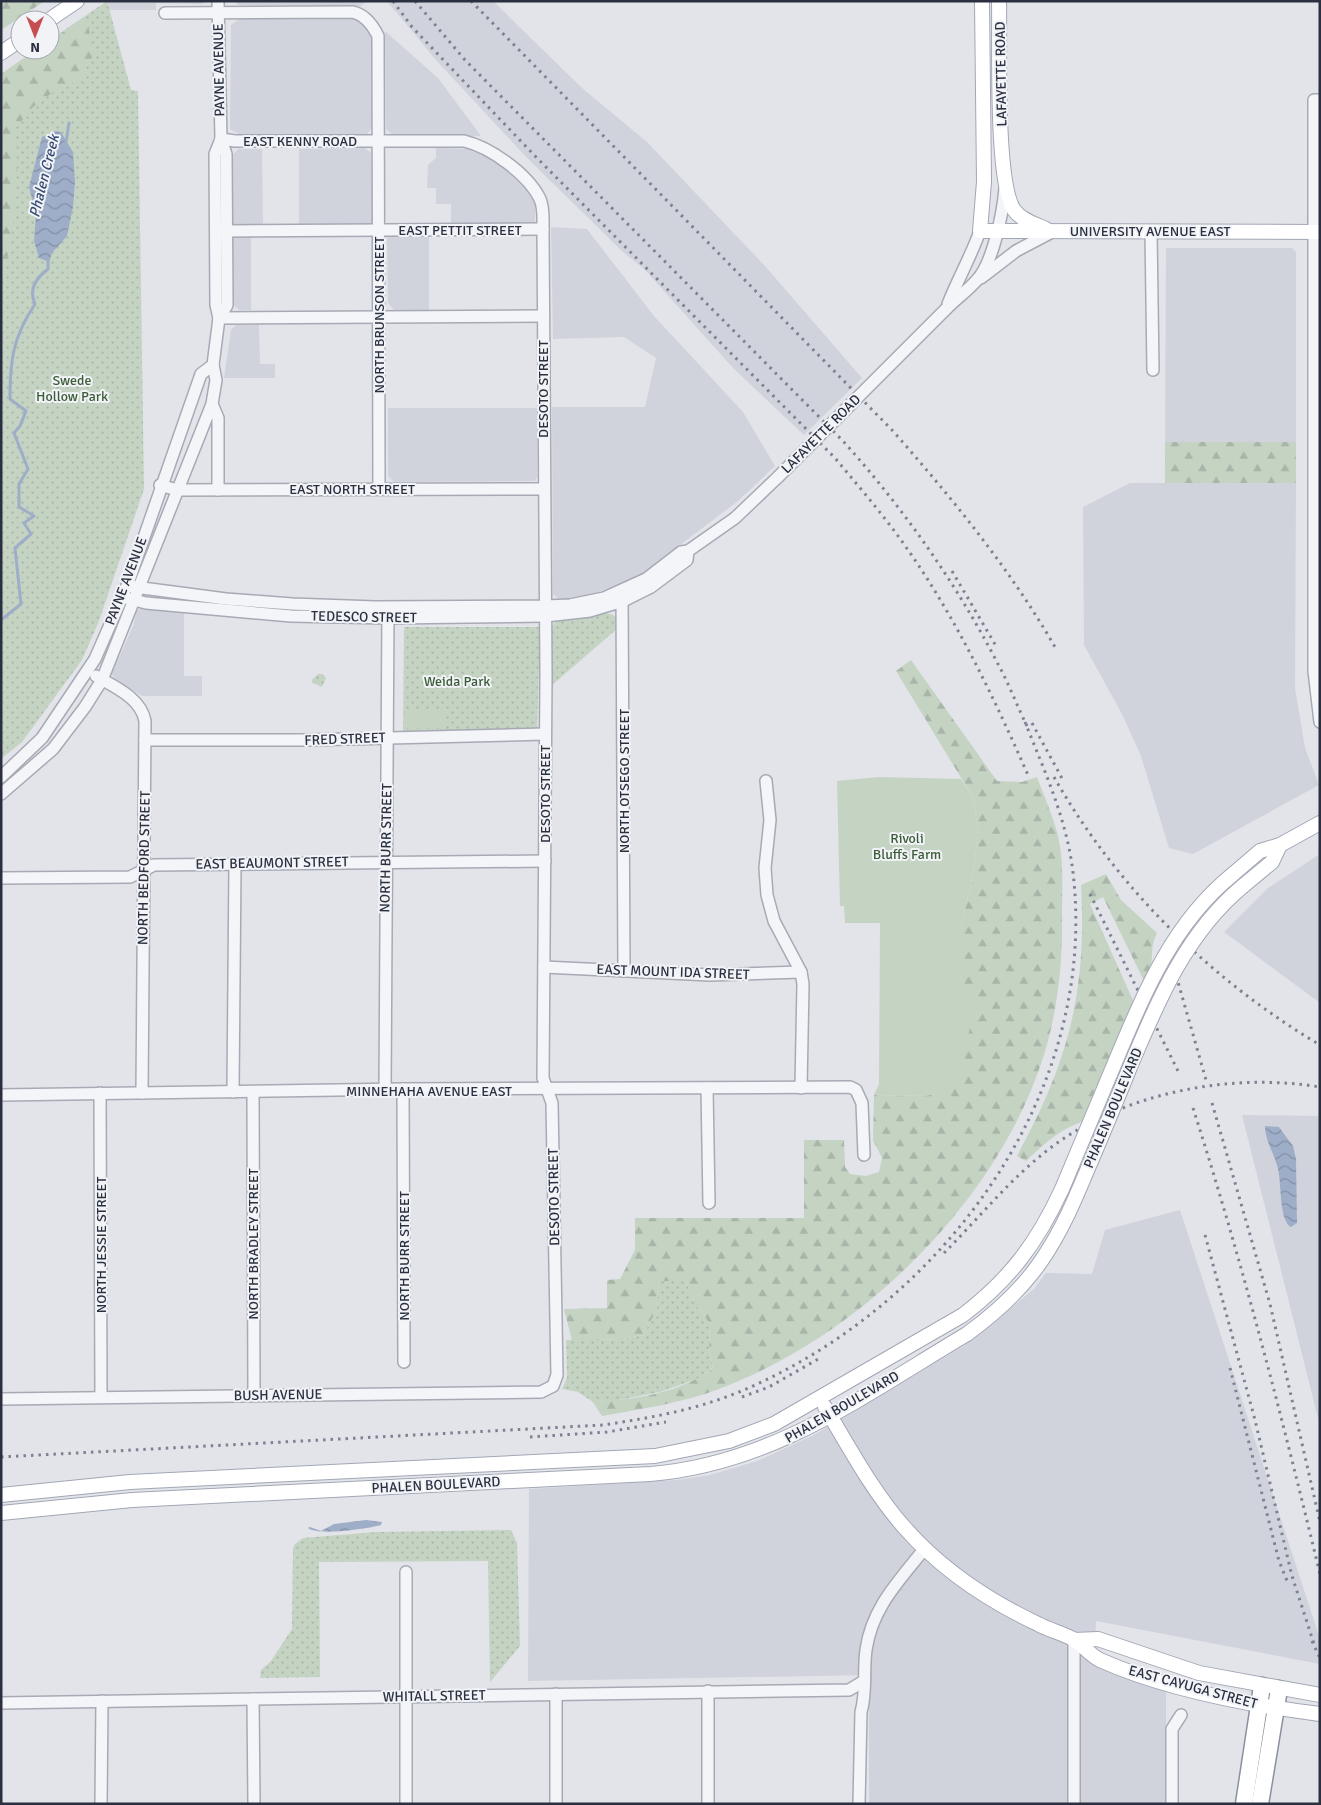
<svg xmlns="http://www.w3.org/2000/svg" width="1321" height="1805" viewBox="0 0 1321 1805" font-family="Signika,sans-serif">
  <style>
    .built { fill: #d0d3db }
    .grass { fill: url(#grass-dots) }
    .forest { fill: url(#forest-firs) }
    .garden { fill: #c5d3c3 }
    .water { fill: url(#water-waves) }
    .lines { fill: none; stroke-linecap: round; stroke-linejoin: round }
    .stream { stroke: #9faec8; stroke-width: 3 }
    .minor-casing { stroke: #a7aab4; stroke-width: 14 }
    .major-casing { stroke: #a2a7b5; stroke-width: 16 }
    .highway-casing { stroke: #8a909f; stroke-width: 19 }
    .minor { stroke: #f4f5f8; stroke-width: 11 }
    .major { stroke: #fff; stroke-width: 14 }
    .highway { stroke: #fff; stroke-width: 16 }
    .rail { stroke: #7c8292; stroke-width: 3; stroke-dasharray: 2.5 5; stroke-linecap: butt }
    .minor-bridge-casing { stroke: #a7aab4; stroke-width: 14; stroke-linecap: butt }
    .major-bridge-casing { stroke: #a2a7b5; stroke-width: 16; stroke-linecap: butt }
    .minor-bridge { stroke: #f4f5f8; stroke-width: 11 }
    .major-bridge { stroke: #fff; stroke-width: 14 }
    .labels { text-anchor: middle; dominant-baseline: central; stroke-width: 4; stroke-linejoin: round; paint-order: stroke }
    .street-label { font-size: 14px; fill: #2b3041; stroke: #f1f3f7 }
    .park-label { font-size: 14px; fill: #3b5c38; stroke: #f1f3f7 }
    .water-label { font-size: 15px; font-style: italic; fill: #364a73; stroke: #f1f3f7 }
  </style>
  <defs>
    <pattern id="grass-dots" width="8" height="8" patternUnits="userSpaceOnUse" patternTransform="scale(1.25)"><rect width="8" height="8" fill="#c5d3c3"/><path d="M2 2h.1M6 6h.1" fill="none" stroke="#a9b5a9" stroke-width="1.8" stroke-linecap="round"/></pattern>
    <pattern id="forest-firs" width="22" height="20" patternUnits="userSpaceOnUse" patternTransform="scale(1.25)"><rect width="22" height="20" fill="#c5d3c3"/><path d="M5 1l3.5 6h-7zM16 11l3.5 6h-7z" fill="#a9b5a9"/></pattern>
    <pattern id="water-waves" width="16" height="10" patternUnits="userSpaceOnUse" patternTransform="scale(1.25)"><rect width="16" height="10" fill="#9faec8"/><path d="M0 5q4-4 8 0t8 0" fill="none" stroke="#828ea4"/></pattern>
  </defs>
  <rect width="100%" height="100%" fill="#e2e4ea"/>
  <g class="built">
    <polygon points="107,1 206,1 202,4 156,3 156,10 109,10"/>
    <polygon points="234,1 367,1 361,6 238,5"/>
    <polygon points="387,1 493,1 582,88 647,142 765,266 862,378 804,435 734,369 645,270 623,252 527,158 436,60"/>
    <polygon points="239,19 355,19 365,26 371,35 372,128 366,135 239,134 230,129 231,25"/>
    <polygon points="385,31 438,78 481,136 393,135 386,129"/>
    <polygon points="365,148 371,153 373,223 370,227 299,227 299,149"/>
    <polygon points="436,148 476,149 518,176 535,196 535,227 451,228 451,204 436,204 436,188 427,188 428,165 436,158"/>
    <polygon points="238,149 262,149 263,228 232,228 232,156"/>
    <polygon points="551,227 587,229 654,316 743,412 775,466 738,501 643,573 591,595 560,600 553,594 552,407 645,407 656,358 624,337 553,339"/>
    <polygon points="237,233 251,234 251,310 239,310 232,303 233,237"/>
    <polygon points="429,233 429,310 394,310 388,303 387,235"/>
    <polygon points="1166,248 1292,248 1296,252 1296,442 1165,442"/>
    <polygon points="236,325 259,325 260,364 275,364 275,378 224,378 231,330"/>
    <polygon points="388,408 537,408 537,477 535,481 394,482 388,476"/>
    <polygon points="1130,483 1296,483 1295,688 1305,748 1319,785 1193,854 1169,848 1141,756 1122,714 1084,645 1083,507"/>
    <polygon points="141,608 184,609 184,676 202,676 202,696 142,696 114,678 111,672 113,665 118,660 134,624 136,611"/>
    <polygon points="1320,854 1320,1003 1224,932 1268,888"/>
    <polygon points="1242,1115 1320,1116 1320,1426"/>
    <polygon points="1180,1210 1320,1639 1320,1664 1096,1621 1094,1662 1166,1685 1166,1804 869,1804 869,1675 528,1681 529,1489 677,1480 710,1475 757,1461 812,1436 964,1346 1034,1289 1046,1273 1092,1274 1105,1230"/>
  </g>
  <g class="grass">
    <polygon points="107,1 131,90 138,91 144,489 99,621 82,660 22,742 1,759 1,74 35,50 50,50 50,40"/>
    <path d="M605 613C615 615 618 616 619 627L551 686V628L556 621Z"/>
    <polygon points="404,627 540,627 537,731 403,735"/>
    <polygon points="318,674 323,674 326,678 322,687 313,683 312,680"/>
    <polygon points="659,1281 686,1281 695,1304 710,1324 709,1348 713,1367 700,1378 660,1392 614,1401 593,1402 578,1392 562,1389 567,1378 566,1340 622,1339 643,1335 656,1311"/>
    <polygon points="511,1530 517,1543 520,1646 490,1682 488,1561 319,1562 320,1677 260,1678 261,1670 271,1661 292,1629 293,1548 295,1544 303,1538 376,1532"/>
  </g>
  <g class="forest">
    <polygon points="1,1 45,1 1,30"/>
    <path d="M83 20 87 21 94 53 80 80 56 90 33 107 15 129C20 181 14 235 1 286V75L38 50H50V42Z"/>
    <rect x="1165" y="442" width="131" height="41"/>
    <path d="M911 660 997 781 1022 782 1037 777C1044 796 1053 816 1058 836 1064 861 1062 889 1062 915 1063 965 1057 1017 1041 1064 993 1206 858 1337 719 1389 682 1403 641 1409 602 1416L593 1402C632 1400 682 1393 713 1368L709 1348 710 1324 695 1304 686 1281H659L656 1311 643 1335 622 1339 572 1341 564 1309 607 1308V1280L620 1279 635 1250V1218H804V1140H844L845 1167 850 1174 866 1176 879 1172 882 1158 873 1140 874 1095 926 1096 973 1009 960 975V927L972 882 978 836 974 799 896 671Z"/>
    <path d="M1106 874 1121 900 1157 933C1148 951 1156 959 1147 979H1143L1103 897 1090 904 1135 1005 1085 1121C1061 1128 1044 1144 1026 1161L1017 1156C1068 1062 1087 993 1081 885Z"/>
  </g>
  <g class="garden">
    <polygon points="445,709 444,728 405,728 405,710"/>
    <polygon points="879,777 961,779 974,799 978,836 972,882 960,927 960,975 973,1009 963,1068 948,1091 926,1096 874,1095 879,1084 880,923 845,923 844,906 840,906 837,781"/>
  </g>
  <g class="water">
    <polygon points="55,131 61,132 73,152 75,182 73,207 67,236 52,253 49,262 39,258 34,241 36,214 29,187 42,137"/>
    <path d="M1265 1126 1279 1127 1293 1146 1296 1159 1297 1223 1291 1227C1280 1222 1281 1187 1279 1175 1278 1159 1265 1143 1265 1126Z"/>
    <path d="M366 1520 382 1522 381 1525C367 1529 317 1536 308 1528L310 1527 321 1531 334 1524Z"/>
  </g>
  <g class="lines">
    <g class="stream">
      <polyline points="66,142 69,123"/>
      <path d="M1 620 21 604 15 548 31 534 24 523 34 516 19 507V484L28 469 14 433 20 426 26 411 10 399C10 360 13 337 35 304 28 289 36 278 48 269V260"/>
    </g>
    <defs>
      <g id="minor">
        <polyline points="218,1 221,139 226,154 227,305 219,318"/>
        <path d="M165 13 352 12C364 14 373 26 378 36L379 489"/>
        <polyline points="1320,100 1314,100 1314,671 1320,722"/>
        <polyline points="227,231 543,229"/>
        <polyline points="1151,231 1153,370"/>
        <polyline points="981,278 1016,251 1052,232"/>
        <path d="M948 304C958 279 971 256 980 231"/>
        <path d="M947 308C956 299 967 291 976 281 993 264 1003 212 1005 188"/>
        <polyline points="219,318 543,316"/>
        <polyline points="212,404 218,418 218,490"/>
        <polyline points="160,485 177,490 544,489"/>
        <polyline points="127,586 226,599 292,604 375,607 546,606 570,605 604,598 646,579 681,552 688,551 735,518 778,477"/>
        <polyline points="622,595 624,971"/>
        <polyline points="122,597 146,603 291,616 389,618 546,616 590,611 623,601 651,587 687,560 688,551"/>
        <path d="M96 676C115 687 141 698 145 721L142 1093"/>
        <polyline points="145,740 308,740 545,734"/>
        <polyline points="1,777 42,738 95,659 127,586 201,374 213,365"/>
        <polyline points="766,781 770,820 765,868 767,895 774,921 801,972 803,984 801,1088"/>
        <polyline points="1,794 53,749 85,707 102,680 212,404 216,380 213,365 219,318 216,305 215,154 221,139"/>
        <polyline points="1,878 130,877 154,865 545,861"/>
        <polyline points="544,967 710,975 801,972"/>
        <polyline points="707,1088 709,1203"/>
        <polyline points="403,1089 404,1362"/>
        <polyline points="385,1090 388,611"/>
        <polyline points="233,1092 235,864"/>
        <polyline points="253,1092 254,1395"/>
        <polyline points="100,1093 101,1397"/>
        <polyline points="1,1095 403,1089 850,1087 856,1090 862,1103 864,1155"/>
        <path d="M1 1399 541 1392 553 1386 557 1375 552 1103 543 1078 546 676 543 229C543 219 544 208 540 199 528 174 490 147 464 141H235L221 139"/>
        <polyline points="406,1572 406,1804"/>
        <polyline points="708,1691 708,1804"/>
        <polyline points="253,1699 254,1804"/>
        <polyline points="1,1703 849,1690 864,1681"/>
        <polyline points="101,1804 102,1701"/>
        <polyline points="556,1804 556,1694"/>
        <path d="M859 1804 861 1712C867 1692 863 1671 866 1650 872 1607 900 1580 925 1548"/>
        <polyline points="1074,1804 1074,1640"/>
        <polyline points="1172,1804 1172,1729 1181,1715"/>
      </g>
      <g id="major">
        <polyline points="982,1 984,182 980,231 1320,232"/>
        <path d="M999 1C1000 41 995 182 1014 210 1021 220 1035 224 1046 229"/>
        <polyline points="49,20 77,1"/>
        <polyline points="1,53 20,40"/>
        <polyline points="1232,875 1260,851 1280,845 1320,823"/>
        <polyline points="1243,886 1272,862 1280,845"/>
        <path d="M825 1407C849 1447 873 1492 904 1527 940 1568 989 1601 1038 1624 1049 1630 1062 1633 1073 1639 1083 1645 1090 1655 1100 1660 1165 1689 1249 1705 1320 1714"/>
        <path d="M1 1495 130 1482 655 1456 729 1441 774 1424 963 1315C1010 1279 1037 1243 1062 1189"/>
        <path d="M1 1513 132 1500 650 1474C773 1464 864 1395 967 1334 1023 1293 1050 1257 1077 1194"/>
        <polyline points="1074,1640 1098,1639 1199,1673 1320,1695"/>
      </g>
      <g id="highway">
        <polyline points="1244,1804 1262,1686"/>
        <polyline points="1260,1804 1279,1689"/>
      </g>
    </defs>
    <use href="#minor" class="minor-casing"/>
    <use href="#major" class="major-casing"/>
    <use href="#highway" class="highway-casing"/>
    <use href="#minor" class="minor"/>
    <use href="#major" class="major"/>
    <use href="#highway" class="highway"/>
    <g class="rail">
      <path d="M393 1 412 27 536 157 835 458C860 488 886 518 908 550 957 620 994 698 1028 775"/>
      <path d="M415 1 465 60 843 441C904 509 956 583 998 664 1009 684 1017 706 1027 726"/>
      <path d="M471 1 892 430C952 498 1010 569 1055 647"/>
      <polyline points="952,571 996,646"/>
      <polyline points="1032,723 1064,782"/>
      <path d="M1054 777C1117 888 1211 980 1320 1045"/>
      <polyline points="1090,894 1180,1075"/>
      <polyline points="1166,940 1206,1080"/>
      <polyline points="1212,1103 1270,1304 1320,1522"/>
      <path d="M1193 1108C1242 1261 1282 1417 1320 1574"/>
      <polyline points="1205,1235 1255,1420 1292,1576 1315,1647"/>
      <path d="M944 1253C978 1219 1010 1179 1049 1149 1122 1093 1229 1072 1320 1087"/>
      <polyline points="1230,1368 1279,1561 1288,1583"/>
      <polyline points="742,1397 769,1387 820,1358"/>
      <polyline points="530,1437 607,1432 666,1422"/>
      <path d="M1 1457 603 1425C650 1418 695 1410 739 1392 936 1310 1095 1102 1074 882 1069 824 1046 775 1025 722"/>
      <polyline points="1312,1641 1320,1658"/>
    </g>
    <defs>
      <polyline id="minor-bridge" points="778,477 947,308"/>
      <g id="major-bridge">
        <path d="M1062 1189C1080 1146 1098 1103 1116 1060 1145 991 1173 923 1232 875"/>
        <path d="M1077 1194C1095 1152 1113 1110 1130 1067 1158 1001 1186 933 1243 886"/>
      </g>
    </defs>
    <use href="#minor-bridge" class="minor-bridge-casing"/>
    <use href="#major-bridge" class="major-bridge-casing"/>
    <use href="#minor-bridge" class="minor-bridge"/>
    <use href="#major-bridge" class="major-bridge"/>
  </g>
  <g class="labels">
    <g class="street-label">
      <text transform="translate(219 70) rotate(-91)">PAYNE AVENUE</text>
      <text transform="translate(1001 74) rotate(-91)">LAFAYETTE ROAD</text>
      <text x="300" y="141">EAST KENNY ROAD</text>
      <text x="460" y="230">EAST PETTIT STREET</text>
      <text x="1150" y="231">UNIVERSITY AVENUE EAST</text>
      <text transform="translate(379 315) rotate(-90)">NORTH BRUNSON STREET</text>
      <text transform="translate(543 389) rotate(-90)">DESOTO STREET</text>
      <text transform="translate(821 434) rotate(-45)">LAFAYETTE ROAD</text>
      <text x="352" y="489">EAST NORTH STREET</text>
      <text transform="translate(126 581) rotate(-69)">PAYNE AVENUE</text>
      <text transform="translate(364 617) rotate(1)">TEDESCO STREET</text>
      <text transform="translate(345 739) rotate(-2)">FRED STREET</text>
      <text transform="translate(624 781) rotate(-90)">NORTH OTSEGO STREET</text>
      <text transform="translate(545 794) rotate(-90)">DESOTO STREET</text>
      <text transform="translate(386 848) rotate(-89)">NORTH BURR STREET</text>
      <text transform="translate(272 863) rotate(-1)">EAST BEAUMONT STREET</text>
      <text transform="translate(144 868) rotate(-89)">NORTH BEDFORD STREET</text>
      <text transform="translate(673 972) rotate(2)">EAST MOUNT IDA STREET</text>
      <text x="429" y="1091">MINNEHAHA AVENUE EAST</text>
      <text transform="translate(1113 1108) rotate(-67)">PHALEN BOULEVARD</text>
      <text transform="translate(554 1197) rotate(-91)">DESOTO STREET</text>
      <text transform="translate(253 1244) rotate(-90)">NORTH BRADLEY STREET</text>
      <text transform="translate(101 1245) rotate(-90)">NORTH JESSIE STREET</text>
      <text transform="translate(404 1256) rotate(-90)">NORTH BURR STREET</text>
      <text transform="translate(278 1395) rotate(-1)">BUSH AVENUE</text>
      <text transform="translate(842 1407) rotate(-30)">PHALEN BOULEVARD</text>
      <text transform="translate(436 1485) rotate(-3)">PHALEN BOULEVARD</text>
      <text transform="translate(1193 1687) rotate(15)">EAST CAYUGA STREET</text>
      <text transform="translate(434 1696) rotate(-1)">WHITALL STREET</text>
    </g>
    <g class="park-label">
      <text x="72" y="380">Swede<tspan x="72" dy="16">Hollow Park</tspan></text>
      <text x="457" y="681">Weida Park</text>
      <text x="907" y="838">Rivoli<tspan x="907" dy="16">Bluffs Farm</tspan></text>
    </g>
    <g class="water-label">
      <text transform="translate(44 176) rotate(-76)">Phalen Creek</text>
    </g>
  </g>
  <rect width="1321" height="1805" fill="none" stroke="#2b3041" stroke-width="5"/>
  <g transform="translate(35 35) rotate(180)"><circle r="24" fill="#f1f3f7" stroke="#a2a5ae"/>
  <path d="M0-4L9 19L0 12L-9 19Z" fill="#c84d51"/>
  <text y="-8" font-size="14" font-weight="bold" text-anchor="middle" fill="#2b3041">N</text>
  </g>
</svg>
